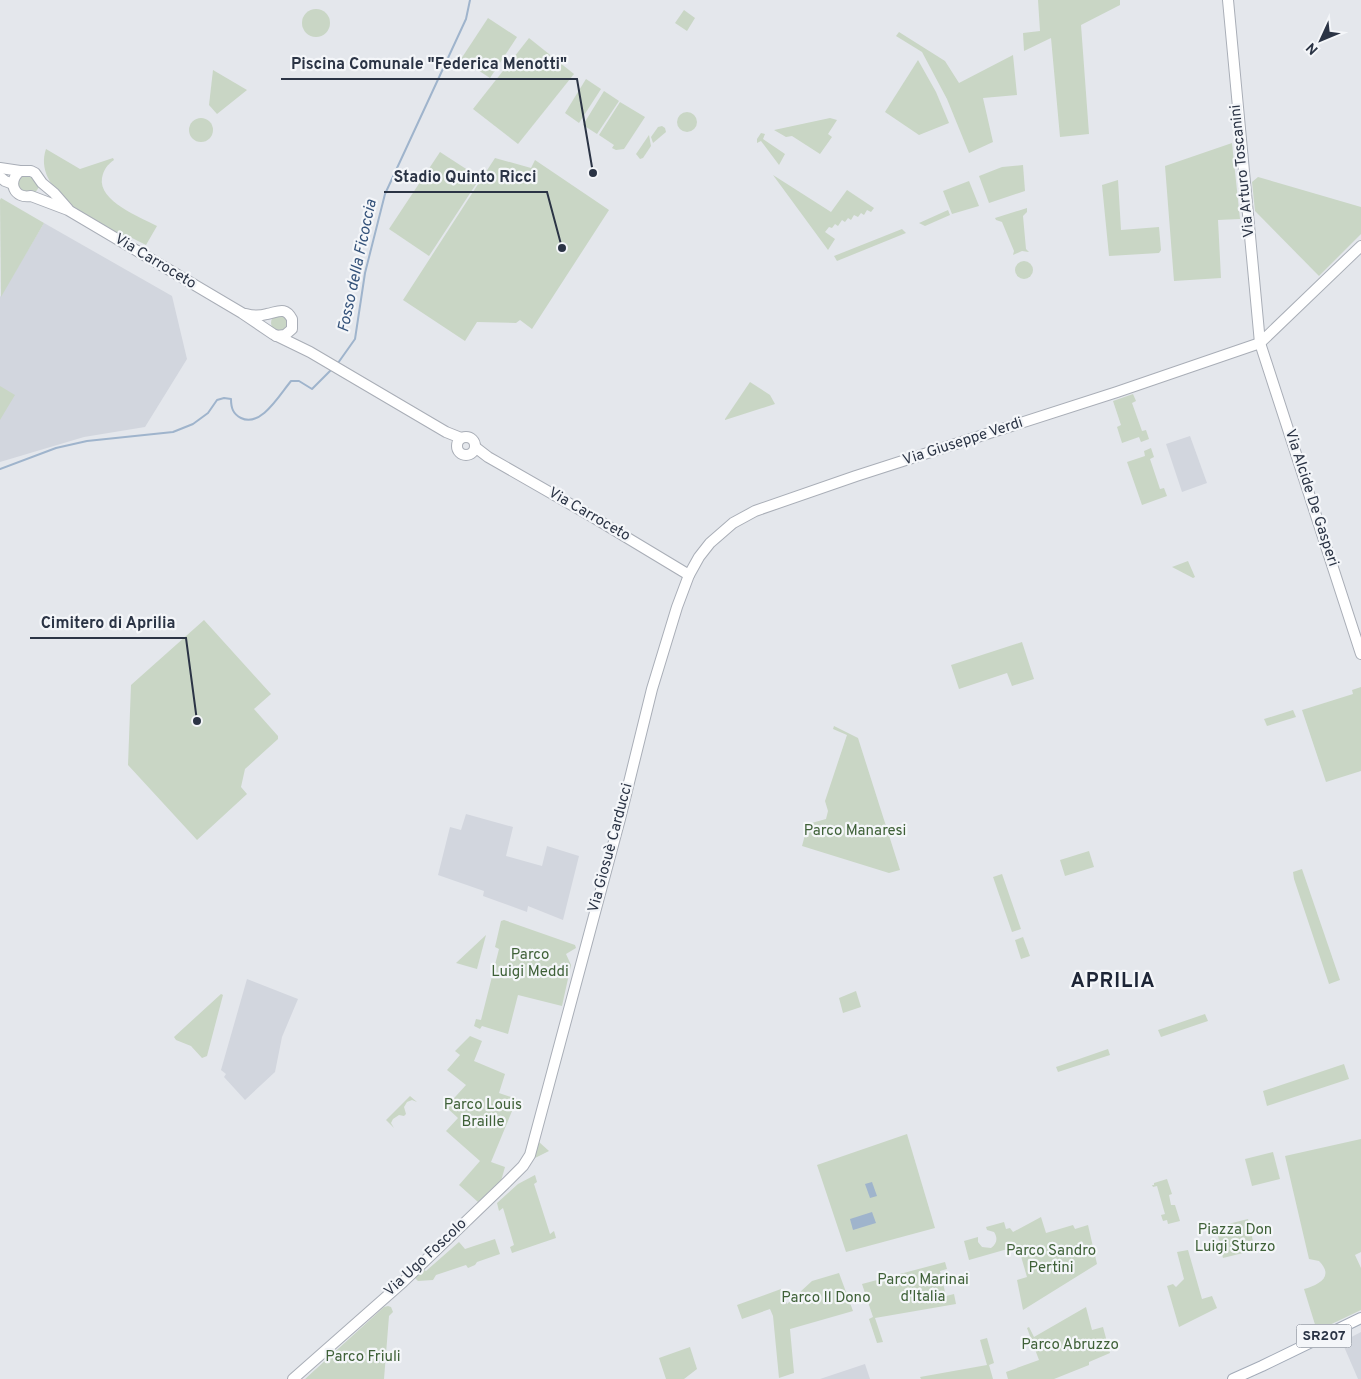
<svg xmlns="http://www.w3.org/2000/svg" width="1361" height="1379" viewBox="0 0 1361 1379" font-family="Overpass,sans-serif">
  <style>
    .built { fill: #d2d6de }
    .green { fill: #c9d6c5 }
    .water { fill: #9fb4cc }
    .lines { fill: none; stroke-linecap: round; stroke-linejoin: round }
    .stream { stroke: #9fb4cc; stroke-width: 2 }
    .secondary-casing { stroke: #a9aeb7; stroke-width: 12 }
    .primary-casing { stroke: #a3abb8; stroke-width: 12 }
    .secondary { stroke: #fff; stroke-width: 10 }
    .primary { stroke: #fff; stroke-width: 10 }
    .labels { text-anchor: middle; dominant-baseline: central; stroke-width: 4.5; stroke-linejoin: round; paint-order: stroke }
    .shield { fill: #f4f6f9; stroke: #676e7b; stroke-width: 1 }
    .shield-label { font-size: 14px; font-weight: bold; fill: #2b3445 }
    .street-label { font-size: 15px; fill: #2b3445; stroke: #f4f6f9 }
    .park-label { font-size: 15px; fill: #3f6138; stroke: #f4f6f9 }
    .water-label { font-size: 16px; font-style: italic; fill: #34527a; stroke: #f4f6f9 }
    .district-label { font-size: 20px; font-weight: bold; letter-spacing: 1px; fill: #1d2536; stroke: #f4f6f9 }
    .leader { fill: none; stroke: #2b3445; stroke-width: 2 }
    .callout-dot { fill: #2b3445; stroke: #f4f6f9; stroke-width: 2 }
    .callout-label { font-size: 16px; text-anchor: middle; font-weight: bold; fill: #2b3445; stroke: #f4f6f9; stroke-width: 4.5; stroke-linejoin: round; paint-order: stroke }
  </style>
  <rect width="100%" height="100%" fill="#e4e7ec"/>
  <g class="built">
    <polygon points="44,223 172,296 187,359 145,427 84,437 0,462 0,297"/>
    <polygon points="1190,436 1207,483 1182,492 1166,444"/>
    <polygon points="466,814 513,827 506,856 542,866 547,846 579,856 563,920 528,906 527,912 483,896 484,891 438,875 450,827 461,830"/>
    <polygon points="247,979 298,999 282,1037 275,1072 245,1100 224,1077 226,1074 221,1070"/>
    <polygon points="1361,1332 1361,1379 1358,1379 1342,1342"/>
    <polygon points="865,1364 870,1379 820,1379"/>
  </g>
  <g class="green">
    <polygon points="1038,0 1120,0 1120,5 1081,25 1089,134 1060,137 1051,38 1024,51 1023,33 1040,31"/>
    <circle cx="316" cy="23" r="14"/>
    <polygon points="684,10 695,18 687,31 675,23"/>
    <polygon points="488,18 517,37 490,78 461,59"/>
    <polygon points="899,32 945,61 959,83 1013,55 1017,95 983,98 993,142 969,153 947,99 922,52 896,36"/>
    <polygon points="529,38 574,74 518,144 473,109"/>
    <polygon points="918,60 936,92 949,123 919,135 885,112"/>
    <polygon points="213,70 247,90 217,114 209,105"/>
    <polygon points="586,79 601,89 579,123 565,113"/>
    <polygon points="604,91 619,101 597,134 583,125"/>
    <polygon points="620,102 645,117 624,149 616,150 612,148 614,145 599,135"/>
    <circle cx="687" cy="122" r="10"/>
    <circle cx="201" cy="130" r="12"/>
    <polygon points="830,118 837,120 828,134 832,137 820,154 792,136 786,137 774,130"/>
    <polygon points="662,126 665,128 666,132 653,143 651,137 658,127"/>
    <polygon points="761,133 765,134 763,139 785,154 779,165 761,141 757,143 757,139"/>
    <polygon points="649,135 651,146 643,158 640,159 636,154"/>
    <polygon points="1232,143 1240,219 1218,220 1221,278 1174,281 1165,166"/>
    <path d="M46 149 80 169 113 158 114 160C107 165 104 169 102 178 98 201 140 217 157 226L146 245 126 235 121 236C93 219 32 190 46 149Z"/>
    <polygon points="440,152 480,178 429,256 389,229"/>
    <polygon points="495,158 531,168 535,160 609,210 532,329 520,320 516,323 477,322 465,341 403,300"/>
    <polygon points="1023,165 1025,191 989,203 979,176 1002,167"/>
    <polygon points="28,170 39,187 35,193 26,197 13,180"/>
    <polygon points="773,175 831,212 847,190 874,208 871,212 867,210 864,215 861,213 858,217 854,215 851,220 848,218 845,222 842,220 838,226 835,224 832,228 829,227 825,232 835,239 828,250"/>
    <polygon points="1258,177 1361,207 1361,234 1319,276 1255,211 1252,182"/>
    <polygon points="1118,180 1121,230 1159,227 1161,250 1159,253 1109,256 1102,185"/>
    <polygon points="969,181 979,206 952,214 943,191"/>
    <polygon points="1,198 44,223 1,297 0,200"/>
    <polygon points="1027,208 1027,212 1023,216 1026,249 1029,252 1022,251 1013,255 1014,251 1002,222 996,220 995,218"/>
    <polygon points="948,210 950,215 925,226 919,223"/>
    <polygon points="902,229 906,233 837,261 834,256"/>
    <circle cx="1024" cy="270" r="9"/>
    <circle cx="279" cy="323" r="8"/>
    <polygon points="750,382 770,395 775,404 725,420 725,419"/>
    <polygon points="0,386 15,395 0,420"/>
    <polygon points="1133,394 1136,401 1132,403 1142,431 1146,430 1149,439 1141,442 1139,437 1122,443 1117,427 1121,425 1113,401"/>
    <polygon points="1151,448 1154,457 1150,459 1160,489 1164,488 1167,496 1142,505 1127,462 1145,456 1144,451"/>
    <polygon points="1188,561 1195,577 1193,578 1172,567"/>
    <polygon points="204,620 271,694 254,709 278,736 278,739 245,769 241,787 247,794 197,840 128,765 131,685"/>
    <polygon points="1022,642 1034,679 1012,686 1007,673 959,689 951,665"/>
    <polygon points="1361,687 1361,771 1326,782 1302,710 1353,694 1352,690"/>
    <polygon points="1293,710 1296,717 1267,726 1264,719"/>
    <polygon points="834,726 858,738 900,870 889,873 802,846 808,824 826,819 828,811 825,801 847,735 833,729"/>
    <polygon points="1089,851 1094,867 1065,876 1060,860"/>
    <polygon points="1302,869 1340,980 1329,984 1294,879 1293,872"/>
    <polygon points="1002,874 1021,929 1012,932 993,877"/>
    <polygon points="504,920 575,945 576,948 566,954 571,965 562,1006 518,995 508,1034 482,1026 480,1029 474,1026 476,1019 481,1020 499,949 495,947 501,921"/>
    <polygon points="486,935 477,969 456,963"/>
    <polygon points="1023,937 1030,956 1021,959 1015,940"/>
    <polygon points="856,991 861,1007 843,1013 839,998"/>
    <polygon points="221,994 223,995 207,1056 202,1058 191,1046 176,1040 174,1037"/>
    <polygon points="1205,1014 1208,1021 1161,1037 1158,1030"/>
    <polygon points="470,1036 482,1041 474,1061 505,1074 499,1093 517,1099 491,1162 505,1167 501,1181 478,1202 459,1185 480,1161 446,1131 458,1118 446,1107 466,1085 447,1070 460,1055 455,1051"/>
    <polygon points="1108,1049 1110,1055 1058,1072 1056,1067"/>
    <polygon points="1344,1064 1349,1079 1267,1106 1263,1091"/>
    <polygon points="410,1096 417,1102 412,1100 407,1102 404,1107 406,1114 404,1116 399,1115 393,1119 391,1123 394,1128 386,1120"/>
    <polygon points="907,1134 935,1228 846,1252 817,1165"/>
    <path d="M1361 1139V1252L1355 1255 1361 1268V1310L1317 1331 1304 1289C1318 1285 1335 1277 1319 1261L1309 1259 1285 1156Z"/>
    <polygon points="539,1142 549,1151 531,1160"/>
    <polygon points="1273,1152 1280,1179 1252,1186 1245,1159"/>
    <polygon points="535,1175 537,1182 534,1184 550,1234 554,1231 556,1238 512,1253 510,1247 514,1245 503,1208 499,1211 497,1203 518,1184"/>
    <polygon points="1167,1179 1172,1194 1169,1195 1171,1205 1175,1205 1180,1221 1168,1224 1167,1220 1163,1221 1161,1215 1165,1214 1157,1186 1153,1187 1152,1185 1154,1185 1154,1183"/>
    <path d="M1041 1217 1046 1233 1073 1225 1075 1229 1088 1225 1097 1264 1023 1310 1017 1280 1027 1277 1018 1246 969 1260 964 1241 978 1237V1242L982 1247 991 1248C997 1244 998 1238 994 1232L987 1230 986 1227 1004 1222 1006 1229 1010 1228 1013 1232Z"/>
    <polygon points="1248,1219 1255,1250 1223,1258 1216,1227"/>
    <polygon points="495,1239 500,1254 477,1262 475,1265 468,1268 466,1265 436,1275 433,1280 418,1281 415,1278 424,1270 426,1271 459,1242 465,1249"/>
    <polygon points="1188,1250 1202,1299 1212,1296 1217,1308 1179,1327 1167,1286 1173,1284 1176,1287 1184,1279 1177,1252"/>
    <polygon points="945,1262 947,1269 940,1271 946,1296 954,1294 956,1304 875,1318 883,1342 877,1343 869,1319 873,1317 862,1284"/>
    <polygon points="839,1273 853,1311 790,1329 794,1373 779,1378 773,1316 770,1309 742,1319 737,1305 781,1289 787,1304 812,1281"/>
    <polygon points="388,1306 391,1307 393,1312 389,1316 384,1379 305,1379 384,1307"/>
    <polygon points="1086,1307 1092,1330 1103,1327 1110,1353 1089,1362 1089,1365 1054,1379 1008,1379 1006,1372 1039,1360 1027,1328 1029,1327 1034,1337"/>
    <polygon points="987,1338 994,1363 989,1365 993,1379 921,1379 920,1377 987,1365 980,1340"/>
    <polygon points="690,1347 697,1369 684,1379 666,1379 659,1358"/>
  </g>
  <g class="water">
    <polygon points="872,1182 877,1196 870,1198 865,1184"/>
    <polygon points="872,1212 876,1223 853,1230 850,1219"/>
  </g>
  <g class="lines">
    <g class="stream">
      <polyline points="338,363 355,339 365,273 385,194 466,19 470,0"/>
      <path d="M0 469 56 448 87 441 173 432 193 424 208 413 217 400 224 398 231 399C231 408 233 414 241 418 261 428 280 394 291 381H299L312 389 331 370"/>
    </g>
    <defs>
      <g id="secondary">
        <polyline points="1228,0 1260,343 1361,654"/>
        <polyline points="0,168 20,171 31,171 35,173 42,183 54,193 68,209"/>
        <path d="M20 171C7 182 14 199 31 196L68 210 242 313 273 334 310 352 446 432 461 438"/>
        <polyline points="0,177 5,181 13,184"/>
        <path d="M246 314C253 316 260 316 267 314 278 312 285 306 292 319V329L285 335 276 336"/>
        <circle cx="466" cy="446" r="9"/>
        <polyline points="475,447 488,457 591,516 689,575"/>
        <polyline points="293,1379 403,1282 507,1182 523,1166 530,1155 620,819 652,689 677,607 689,575 699,557 710,543 733,523 755,511 856,476 1117,392 1260,343 1361,246"/>
      </g>
      <polyline id="primary" points="1233,1379 1262,1366 1361,1318"/>
    </defs>
    <use href="#secondary" class="secondary-casing"/>
    <use href="#primary" class="primary-casing"/>
    <use href="#secondary" class="secondary"/>
    <use href="#primary" class="primary"/>
  </g>
  <g class="labels">
    <rect class="shield" x="1296.5" y="1324.5" width="55" height="23" rx="4"/>
    <g class="shield-label">
      <text x="1324" y="1336">SR207</text>
    </g>
    <g class="street-label">
      <text transform="translate(1243 171) rotate(-96)">Via Arturo Toscanini</text>
      <text transform="translate(155 262) rotate(31)">Via Carroceto</text>
      <text transform="translate(963 442) rotate(-18)">Via Giuseppe Verdi</text>
      <text transform="translate(1311 498) rotate(72)">Via Alcide De Gasperi</text>
      <text transform="translate(589 515) rotate(30)">Via Carroceto</text>
      <text transform="translate(611 848) rotate(-75)">Via Giosuè Carducci</text>
      <text transform="translate(426 1258) rotate(-43)">Via Ugo Foscolo</text>
    </g>
    <g class="park-label">
      <text x="855" y="831">Parco Manaresi</text>
      <text x="530" y="955">Parco<tspan x="530" dy="17">Luigi Meddi</tspan></text>
      <text x="483" y="1105">Parco Louis<tspan x="483" dy="17">Braille</tspan></text>
      <text x="1235" y="1230">Piazza Don<tspan x="1235" dy="17">Luigi Sturzo</tspan></text>
      <text x="1051" y="1251">Parco Sandro<tspan x="1051" dy="17">Pertini</tspan></text>
      <text x="923" y="1280">Parco Marinai<tspan x="923" dy="17">d'Italia</tspan></text>
      <text x="826" y="1298">Parco Il Dono</text>
      <text x="1070" y="1345">Parco Abruzzo</text>
      <text x="363" y="1357">Parco Friuli</text>
    </g>
    <g class="water-label">
      <text transform="translate(358 266) rotate(-78)">Fosso della Ficoccia</text>
    </g>
    <g class="district-label">
      <text x="1113" y="982">APRILIA</text>
    </g>
  </g>
  <path class="leader" d="M593 173L577 79H281M562 248L547 192H384M197 721L186 638H30"/>
  <g class="callout-dot">
    <circle cx="593" cy="173" r="5"/>
    <circle cx="562" cy="248" r="5"/>
    <circle cx="197" cy="721" r="5"/>
  </g>
  <g class="callout-label">
    <text x="429" y="69">Piscina Comunale "Federica Menotti"</text>
    <text x="465" y="182">Stadio Quinto Ricci</text>
    <text x="108" y="628">Cimitero di Aprilia</text>
  </g>
  <g transform="translate(1321 40) rotate(226)" stroke="#f4f6f9" stroke-width="4" paint-order="stroke">
  <path d="M0-4L9 19L0 12L-9 19Z" fill="#2b3445"/>
  <text y="-8" font-size="14" font-weight="bold" text-anchor="middle" fill="#2b3445">N</text>
  </g>
</svg>
